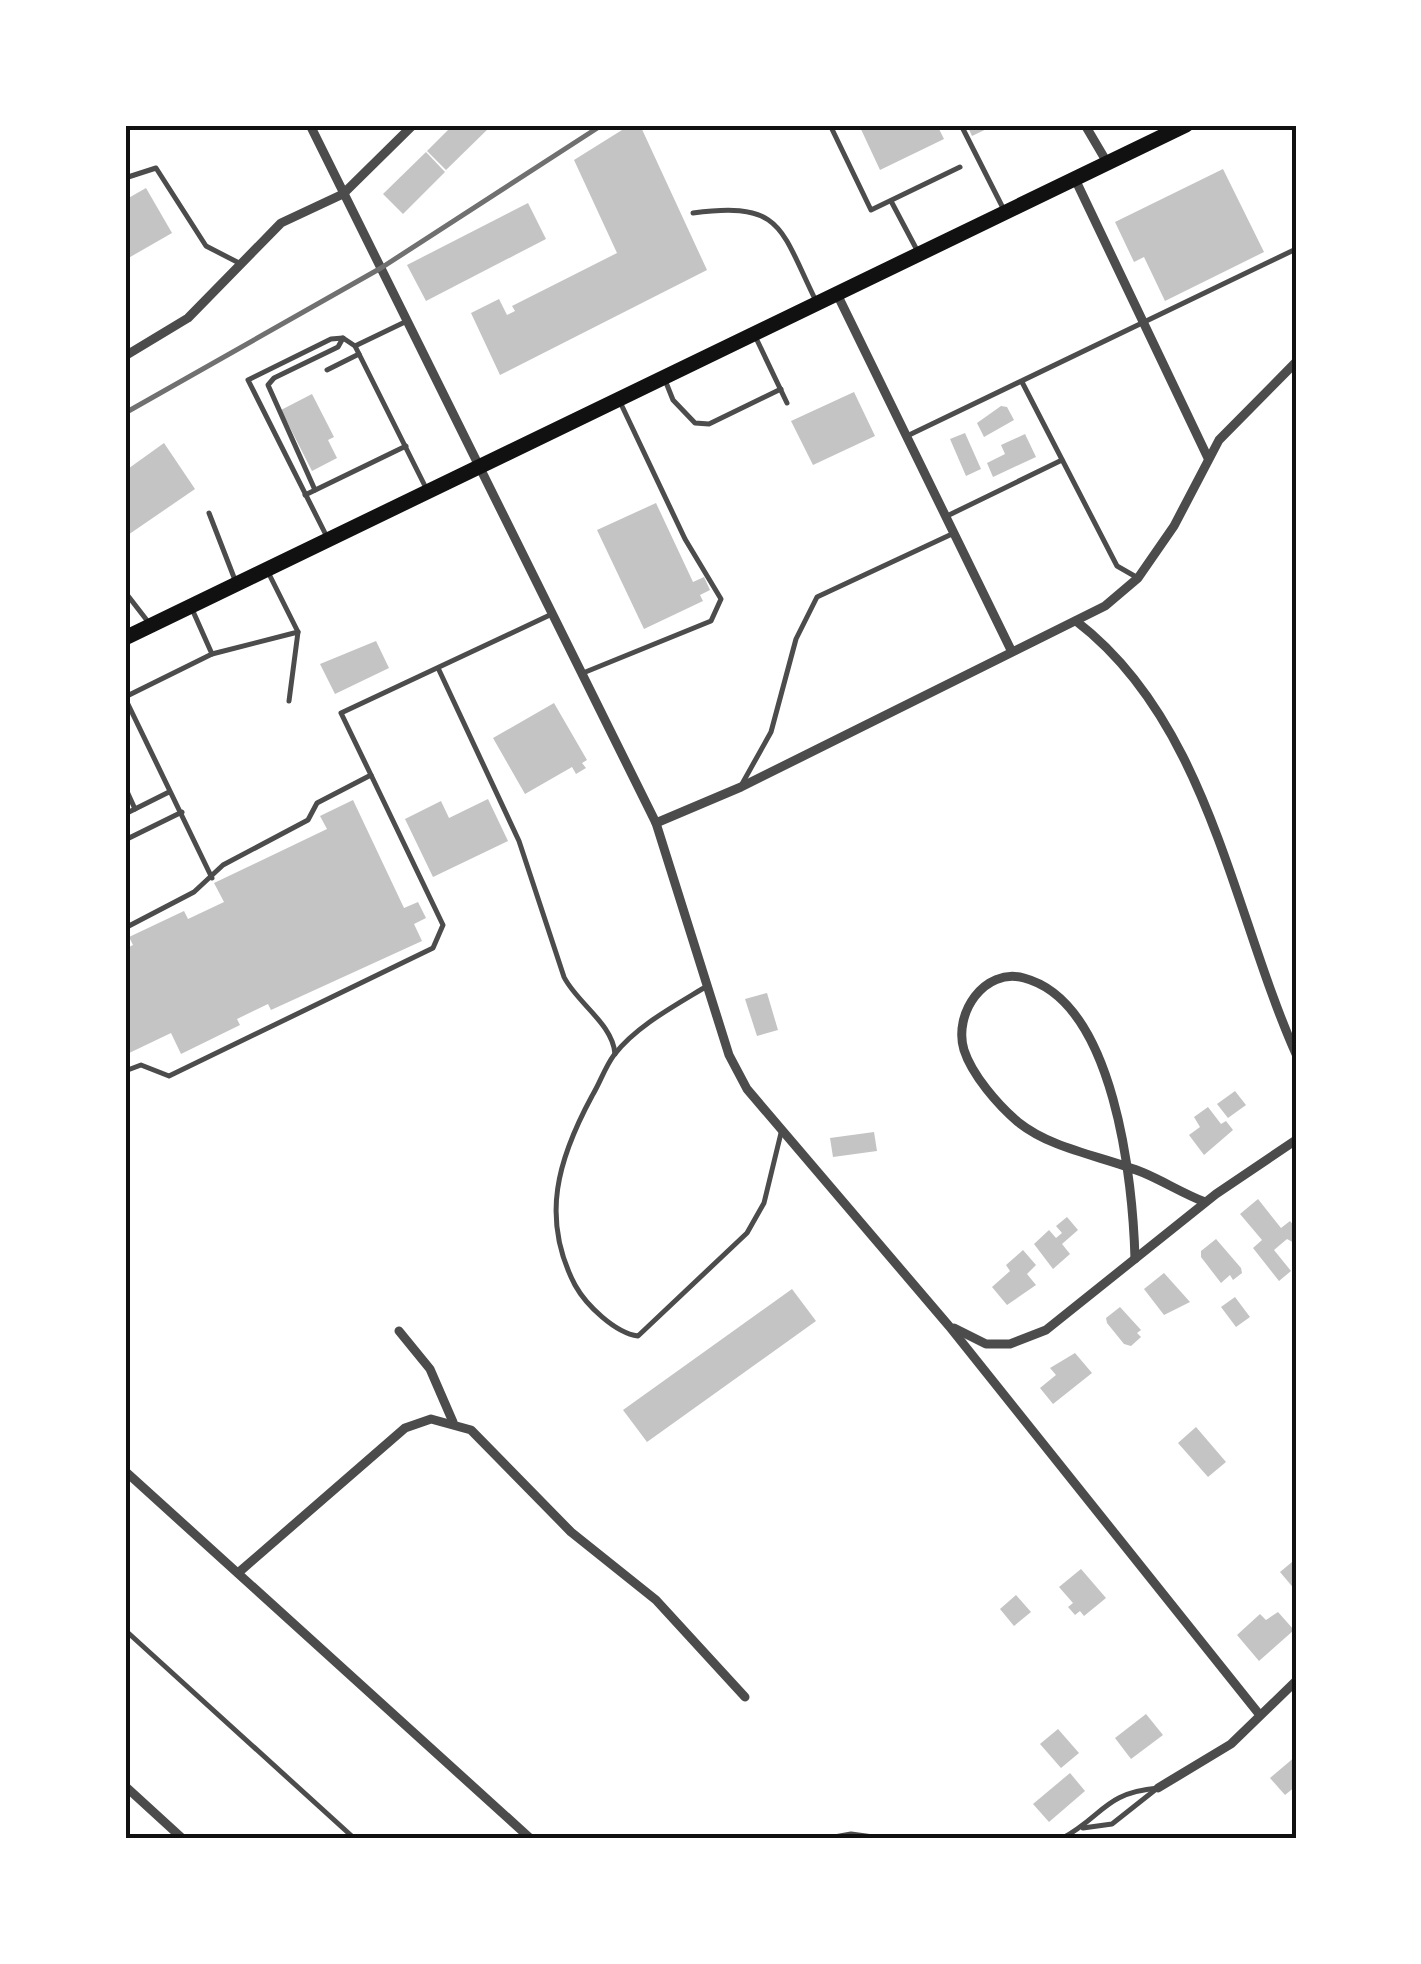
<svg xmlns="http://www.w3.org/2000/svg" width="1421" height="1964" viewBox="0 0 1421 1964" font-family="Bitter,serif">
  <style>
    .building { fill: #c4c4c4 }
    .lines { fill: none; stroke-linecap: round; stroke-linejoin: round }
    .service { stroke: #4c4c4c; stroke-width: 5 }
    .minor { stroke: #4c4c4c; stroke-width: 9 }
    .primary { stroke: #111; stroke-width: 15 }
    .rail { stroke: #707070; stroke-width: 5 }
    .neatline { fill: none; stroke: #111; stroke-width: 4 }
  </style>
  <rect width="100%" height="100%" fill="#fff"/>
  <g class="building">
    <polygon points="453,125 492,125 446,170 427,151"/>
    <polygon points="630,125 640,125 707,270 500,375 471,313 499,299 507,315 515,311 512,306 617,253 574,160"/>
    <polygon points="859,125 937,125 944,139 880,170"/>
    <polygon points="967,125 995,125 972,136"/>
    <polygon points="426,152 445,172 403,214 383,194"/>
    <polygon points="1223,169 1264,252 1165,301 1144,257 1134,262 1115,222"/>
    <polygon points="146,188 172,233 125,260 125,200"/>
    <polygon points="528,203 546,239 426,301 407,265"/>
    <polygon points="854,392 875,436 813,465 791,421"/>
    <polygon points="312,394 334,437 328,440 337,458 312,471 281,410"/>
    <polygon points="1001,406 1007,407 1014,420 984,437 977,423"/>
    <polygon points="965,433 981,469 966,476 950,439"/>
    <polygon points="1025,434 1036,457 993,477 987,463 1005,454 1001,445"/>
    <polygon points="164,443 195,489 125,537 125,471"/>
    <polygon points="656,503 693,582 704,577 710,590 700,595 703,601 644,629 597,530"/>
    <polygon points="376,641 389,668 335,694 320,664"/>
    <polygon points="554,703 587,760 582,763 586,768 576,774 572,767 525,794 493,738"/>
    <polygon points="488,799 508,841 433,877 405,819 441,801 449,818"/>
    <polygon points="353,800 404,908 418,902 426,918 414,924 422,941 271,1010 268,1004 237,1019 240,1025 181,1054 171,1033 125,1055 125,949 133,945 129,937 184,911 188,919 224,902 214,883 327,829 320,816"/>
    <polygon points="767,993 778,1030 757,1036 745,999"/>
    <polygon points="1235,1091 1246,1105 1228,1118 1217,1104"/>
    <polygon points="1208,1107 1221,1124 1226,1121 1233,1130 1204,1155 1189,1135 1200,1127 1194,1117"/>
    <polygon points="874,1132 877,1151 833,1157 830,1138"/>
    <polygon points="1258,1199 1281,1228 1290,1221 1296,1228 1296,1244 1287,1239 1274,1250 1291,1271 1279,1281 1253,1248 1262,1240 1240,1214"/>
    <polygon points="1067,1217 1078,1230 1062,1244 1070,1254 1053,1269 1034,1244 1049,1230 1056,1238 1062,1233 1056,1226"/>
    <polygon points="1216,1239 1241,1268 1242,1273 1233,1280 1230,1275 1221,1283 1201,1257 1201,1251"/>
    <polygon points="1023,1250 1036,1265 1027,1274 1036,1285 1007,1305 992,1287 1010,1271 1006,1265"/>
    <polygon points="1164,1273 1190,1302 1164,1315 1144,1289"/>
    <polygon points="792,1289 816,1321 647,1442 623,1410"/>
    <polygon points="1235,1297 1250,1317 1236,1327 1221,1307"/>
    <polygon points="1120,1307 1141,1330 1137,1333 1141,1337 1131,1346 1124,1344 1107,1323 1106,1318"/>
    <polygon points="1075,1353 1092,1373 1053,1404 1040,1388 1056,1375 1050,1368"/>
    <polygon points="1196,1427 1226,1462 1208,1477 1178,1443"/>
    <polygon points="1292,1562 1296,1567 1296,1591 1280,1572"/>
    <polygon points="1081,1569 1106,1598 1084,1616 1080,1611 1075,1615 1068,1607 1073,1603 1059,1587"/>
    <polygon points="1016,1595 1031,1612 1014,1626 1000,1609"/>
    <polygon points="1278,1612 1294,1630 1259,1661 1237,1635 1260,1614 1266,1620"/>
    <polygon points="1146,1714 1163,1735 1131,1759 1115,1738"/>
    <polygon points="1058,1729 1079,1753 1061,1768 1040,1744"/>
    <polygon points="1296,1756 1296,1786 1285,1795 1270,1778"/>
    <polygon points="1070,1773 1085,1791 1049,1822 1033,1804"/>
  </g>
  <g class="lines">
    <g class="service">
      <polyline points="830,125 871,210 960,167"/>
      <polyline points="961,125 1004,210"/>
      <polyline points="125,178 156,168 206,246 241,264"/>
      <polyline points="891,201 918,252"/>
      <path d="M693 213C783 201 780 228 816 301"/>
      <polyline points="756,338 787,403"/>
      <polyline points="355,346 407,321"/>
      <polyline points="327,370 359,354"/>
      <polyline points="665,380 673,400 695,423 709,424 781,389"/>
      <polyline points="1022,382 1117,566 1138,578"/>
      <polyline points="907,436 1296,249"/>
      <polyline points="315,490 268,385 274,378 338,347 343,338"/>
      <polyline points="305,495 406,446"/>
      <polyline points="209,513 235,580"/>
      <polyline points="947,516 1062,460"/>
      <polyline points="327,537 248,380 331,339 343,338 355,346 426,488"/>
      <polyline points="125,592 149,623"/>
      <polyline points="212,654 298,632 267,570"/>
      <path d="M439 670 519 841 564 977C577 1003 613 1024 615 1054"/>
      <polyline points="583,673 711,621 721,599 685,539 621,404"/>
      <polyline points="125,697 212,654 192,609"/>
      <polyline points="125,698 212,878"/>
      <polyline points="289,701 298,632"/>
      <polyline points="742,784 771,732 796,639 817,597 952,534"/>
      <polyline points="125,787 135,809"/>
      <polyline points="125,814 169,792"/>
      <polyline points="125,840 182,812"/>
      <polyline points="125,928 194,892 223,865 308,820 317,803 371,775 341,713 552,614"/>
      <path d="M707 986C676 1005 636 1026 614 1055 605 1067 600 1083 592 1096 558 1159 540 1218 575 1285 586 1305 615 1333 638 1336L747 1233 764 1203 781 1133"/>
      <polyline points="125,1071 141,1065 169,1076 433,948 443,925 371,775"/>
      <polyline points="125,1630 355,1839"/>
      <polyline points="1083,1828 1112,1824 1155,1790"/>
      <polyline points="823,1839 851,1834 888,1839"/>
      <path d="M1061 1839C1104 1816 1103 1793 1158 1788"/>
    </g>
    <g class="minor">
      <polyline points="310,125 656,823 729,1055 747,1089 949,1326 1259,1714"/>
      <polyline points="1085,125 1108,164"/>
      <polyline points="1075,179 1208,458"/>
      <polyline points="837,294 1011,650"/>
      <polyline points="125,356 188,318 281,223 343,194 413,125"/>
      <path d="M1076 621C1208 722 1232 910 1296 1054"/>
      <polyline points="656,823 741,787 1105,606 1138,578 1174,526 1219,440 1296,362"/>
      <path d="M1135 1259C1133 1182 1115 1002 1024 978 984 967 953 1014 964 1050 972 1075 998 1105 1018 1122 1053 1150 1103 1156 1144 1173 1165 1182 1184 1194 1205 1202"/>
      <polyline points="954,1328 986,1344 1010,1344 1046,1330 1216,1194 1296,1140"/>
      <polyline points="399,1331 430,1369 453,1422"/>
      <polyline points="125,1471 531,1839"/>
      <polyline points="238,1573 405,1428 431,1419 471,1430 571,1532 656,1600 745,1697"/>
      <polyline points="125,1786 183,1839"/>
      <polyline points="1158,1788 1231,1744 1296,1681"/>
    </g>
    <polyline class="primary" points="125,638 1186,125"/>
    <polyline class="rail" points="125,413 381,268 602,125"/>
  </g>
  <rect width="1421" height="1964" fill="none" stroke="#ffffff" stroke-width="255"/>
  <rect x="128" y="128" width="1166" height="1708" class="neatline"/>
</svg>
